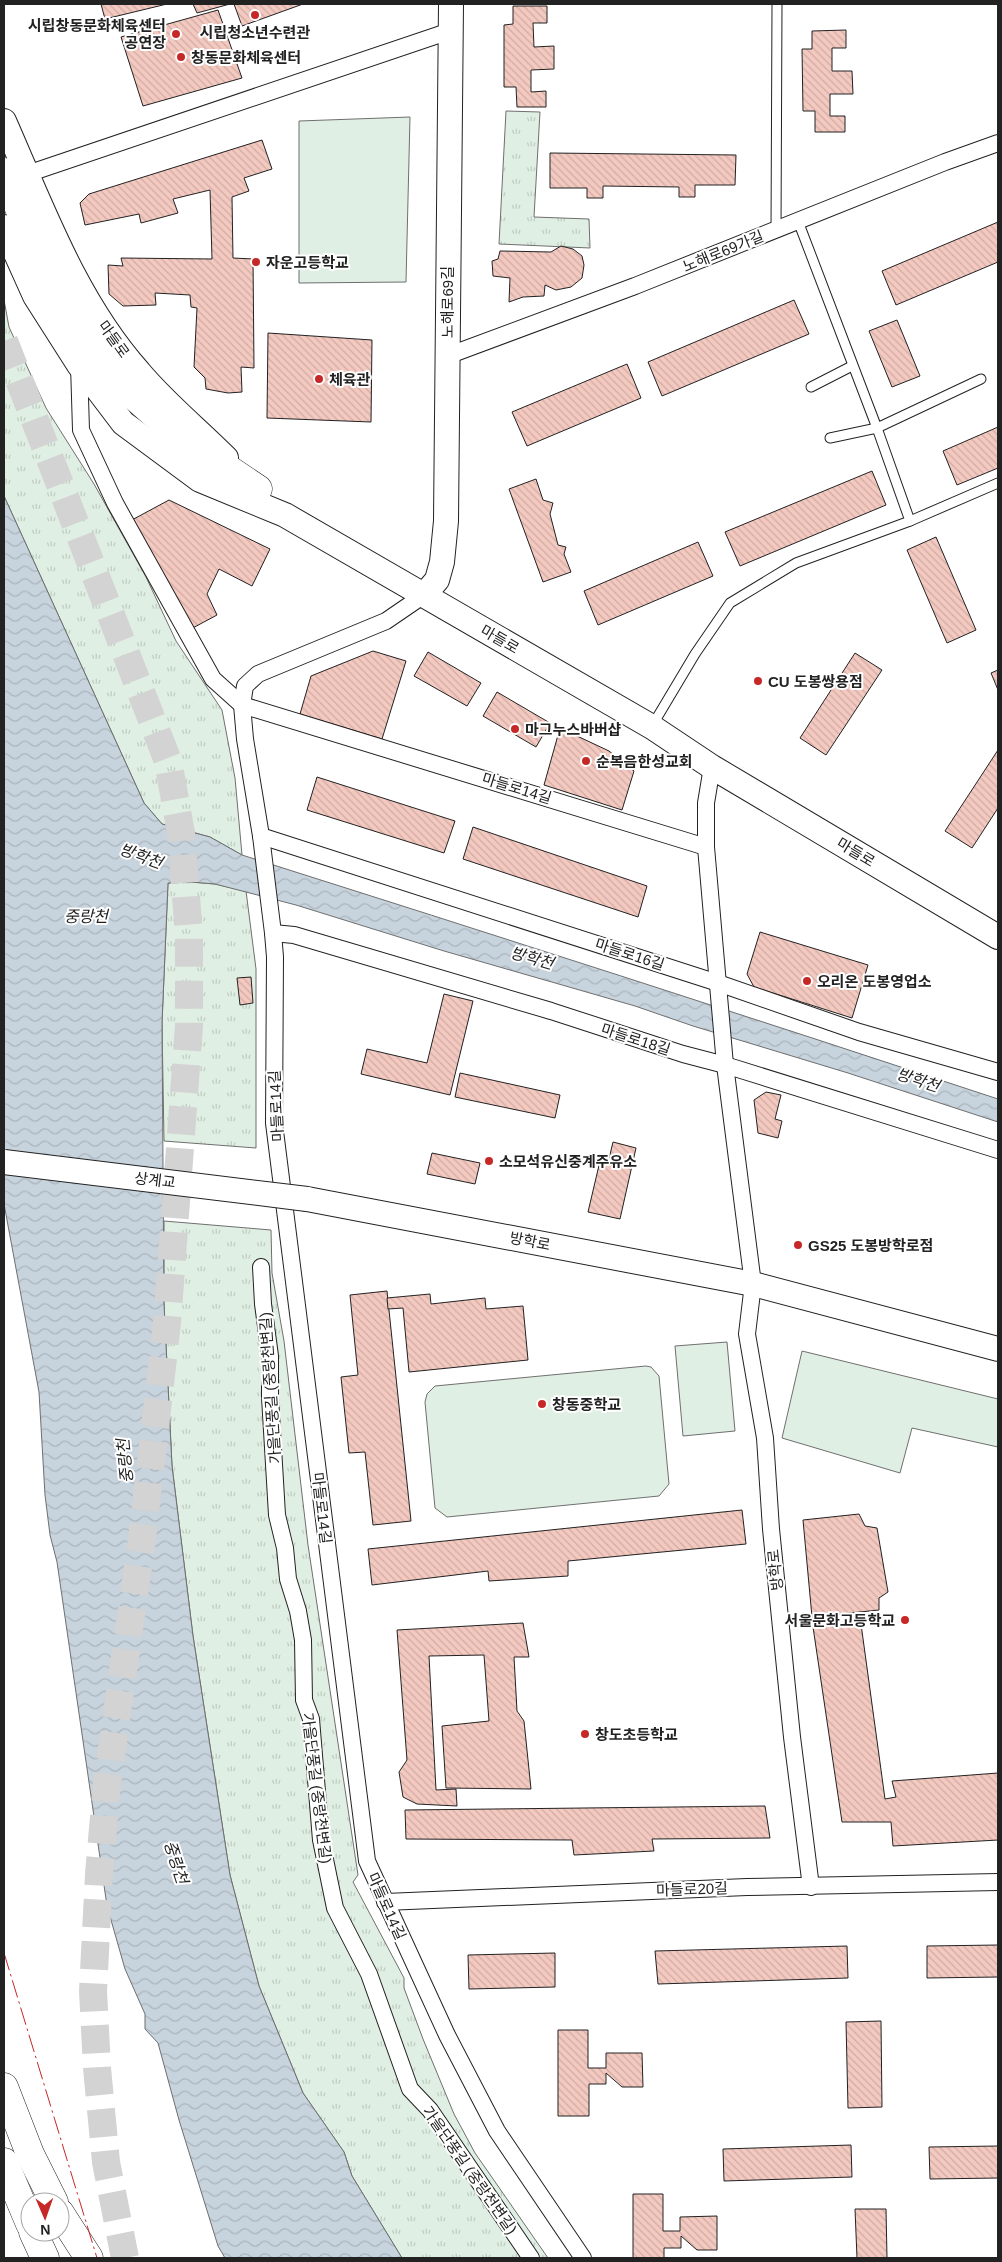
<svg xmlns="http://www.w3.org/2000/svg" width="1002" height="2262" viewBox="0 0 1002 2262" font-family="Helvetica,'Noto Sans KR',sans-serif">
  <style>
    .green { fill: #e0efe3; stroke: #6f6f6f }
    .park { fill: url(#park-tufts); stroke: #6f6f6f }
    .water { fill: url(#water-waves); stroke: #6f6f6f }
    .building { fill: url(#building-back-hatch); stroke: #222 }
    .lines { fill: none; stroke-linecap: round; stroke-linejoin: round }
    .highway-tunnel { stroke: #d3d3d3; stroke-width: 28; stroke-dasharray: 28 14; stroke-linecap: butt }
    .lane-casing { stroke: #222; stroke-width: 11 }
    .street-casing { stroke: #222; stroke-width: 18 }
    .secondary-casing { stroke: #222; stroke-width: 26 }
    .highway-casing { stroke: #222; stroke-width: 29 }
    .lane { stroke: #fff; stroke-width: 9 }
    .street { stroke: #fff; stroke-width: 16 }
    .secondary { stroke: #fff; stroke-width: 24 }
    .highway { stroke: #fff; stroke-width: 28 }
    .secondary-bridge-casing { stroke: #222; stroke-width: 26; stroke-linecap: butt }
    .secondary-bridge { stroke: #fff; stroke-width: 24 }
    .power { stroke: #c62828; stroke-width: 1; stroke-dasharray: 18 4 2.5 4; stroke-linecap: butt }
    .poi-dot { fill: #c62828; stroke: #fff; stroke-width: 2 }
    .labels { text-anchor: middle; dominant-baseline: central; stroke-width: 4; stroke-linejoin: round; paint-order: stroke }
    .poi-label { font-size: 15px; font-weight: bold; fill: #222; stroke: #fff; text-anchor: start }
    .street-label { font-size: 15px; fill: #222; stroke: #fff }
    .water-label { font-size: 16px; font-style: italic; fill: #222; stroke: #fff }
  </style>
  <defs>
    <pattern id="park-tufts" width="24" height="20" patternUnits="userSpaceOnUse" patternTransform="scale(1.25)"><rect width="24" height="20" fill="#e0efe3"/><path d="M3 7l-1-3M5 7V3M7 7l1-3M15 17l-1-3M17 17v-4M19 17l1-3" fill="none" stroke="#c0cdc2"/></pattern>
    <pattern id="water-waves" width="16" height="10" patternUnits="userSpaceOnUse" patternTransform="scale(1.25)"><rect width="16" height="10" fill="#c7d3dd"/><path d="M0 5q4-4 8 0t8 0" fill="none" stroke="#abb5bd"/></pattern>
    <pattern id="building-back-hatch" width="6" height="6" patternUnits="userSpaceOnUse" patternTransform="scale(1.25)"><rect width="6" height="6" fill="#f3c9c0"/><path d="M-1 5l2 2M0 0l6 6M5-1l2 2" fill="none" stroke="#d0aca5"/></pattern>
  </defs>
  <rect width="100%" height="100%" fill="#fff"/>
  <g class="green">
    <polygon points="410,117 406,282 299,283 299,121"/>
    <polygon points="727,1342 735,1431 683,1436 675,1346"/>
    <polygon points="802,1351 998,1399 998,1447 912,1428 900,1473 782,1438"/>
    <polygon points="646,1366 651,1367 659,1376 669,1484 659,1496 447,1517 435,1508 425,1402 427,1394 435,1386"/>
  </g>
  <g class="park">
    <polygon points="506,111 540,112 534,217 589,219 590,248 499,244"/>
    <polygon points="4,300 9,327 46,408 94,484 146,577 176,641 222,710 235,778 242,855 210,837 162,824 144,803 4,496"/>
    <polygon points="191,882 215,884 246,891 256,969 256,1148 164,1141 162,1023 168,883"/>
    <polygon points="164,1221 271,1230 272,1273 284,1341 308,1545 358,1875 353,1882 404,1978 404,1988 423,2039 454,2114 475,2153 548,2258 402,2258 352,2176 344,2152 303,2093 259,1986 230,1875 193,1636 172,1466 164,1304"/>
  </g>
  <path class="water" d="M4 496 144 803 162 824 210 837 242 855C495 935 747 1016 998 1099V1122L848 1073 693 1026 635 1006 444 951 296 905 215 884 191 882 168 883 162 1023 164 1304 172 1466 193 1636 230 1875 259 1986 303 2093 344 2152 352 2176 402 2258H225L218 2246 179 2120 158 2043 145 2029V2014L125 1969 107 1906 57 1562 50 1535 45 1495 39 1392 4 1204Z"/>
  <g class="building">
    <polygon points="101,4 167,4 105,19"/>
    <polygon points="193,4 230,4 197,13"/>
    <polygon points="234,4 303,4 242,26"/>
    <polygon points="513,6 547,6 547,23 533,23 534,47 554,46 554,69 531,70 531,92 546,91 546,107 517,107 516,87 504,87 504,25 513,24"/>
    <polygon points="218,10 242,78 143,106 121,37"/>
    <polygon points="846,30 846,48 832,48 832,71 852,71 853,94 830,94 830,116 845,116 845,132 815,132 815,111 803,111 802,49 812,49 812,31"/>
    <polygon points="262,140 272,169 244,178 249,191 232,197 233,258 253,259 254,368 241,367 242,392 228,393 206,389 205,378 194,367 197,308 191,307 190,295 155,293 156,305 123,306 109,294 108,265 123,266 121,258 212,259 210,190 173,199 178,213 141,223 139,214 85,225 80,203 89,194"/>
    <polygon points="550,153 736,155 735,185 695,185 695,197 679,197 679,187 603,186 603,198 587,198 587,188 550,188"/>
    <polygon points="998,222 998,262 896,305 882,271"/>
    <polygon points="561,246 573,249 582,256 584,265 582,278 571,287 556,290 545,285 544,296 523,297 509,302 510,278 493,276 492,261 498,259 500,251 551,252"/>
    <polygon points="794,300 809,334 662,396 648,362"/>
    <polygon points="897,320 920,376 892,387 869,331"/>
    <polygon points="268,333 372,340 371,422 267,418"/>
    <polygon points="627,364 641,398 527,446 512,412"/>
    <polygon points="998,427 998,468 957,485 943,451"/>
    <polygon points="872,471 886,505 740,566 725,532"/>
    <polygon points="536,479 543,500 553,503 550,514 558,545 566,547 564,554 571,572 543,582 509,489"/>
    <polygon points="169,500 270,549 252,586 219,569 207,594 217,615 189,630 130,521"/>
    <polygon points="936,537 976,630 947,643 907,550"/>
    <polygon points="698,542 713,576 598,625 584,591"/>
    <polygon points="373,651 406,661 382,739 300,714 311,676"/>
    <polygon points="428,652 481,683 467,706 414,676"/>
    <polygon points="855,653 882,670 826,755 800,738"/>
    <polygon points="998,670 998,690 991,673"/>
    <polygon points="497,692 550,723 536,747 483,716"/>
    <polygon points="560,728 609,751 634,771 622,810 544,785"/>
    <polygon points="998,750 998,808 972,848 945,831"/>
    <polygon points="317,777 455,821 444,853 307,810"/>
    <polygon points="473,827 647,886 638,917 463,859"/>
    <polygon points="760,932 868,965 852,1018 754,987 747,974"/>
    <polygon points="251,977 253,1003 240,1005 237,978"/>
    <polygon points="444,994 473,1001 450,1095 361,1074 367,1049 427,1063"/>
    <polygon points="460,1073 560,1095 555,1118 455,1097"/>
    <polygon points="766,1092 781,1095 775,1119 782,1121 778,1138 758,1133 754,1100"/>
    <polygon points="613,1142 636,1148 620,1219 588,1212 600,1161 608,1163"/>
    <polygon points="432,1153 480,1163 475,1184 427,1174"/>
    <polygon points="387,1291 411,1521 373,1525 365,1452 349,1453 341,1377 358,1375 350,1295"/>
    <polygon points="430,1294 431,1304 485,1298 486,1309 523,1306 528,1360 409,1372 403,1308 388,1309 387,1298"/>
    <polygon points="742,1510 746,1544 568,1561 568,1576 489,1581 488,1571 372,1585 368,1549"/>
    <polygon points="859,1514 865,1526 877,1528 888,1592 879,1598 879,1610 812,1617 803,1520"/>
    <polygon points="523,1623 529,1657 514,1657 517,1711 524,1721 531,1789 446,1788 442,1726 489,1721 484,1655 429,1656 436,1790 456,1789 457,1806 417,1804 403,1797 399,1772 407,1760 397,1630"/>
    <polygon points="861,1624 885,1799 896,1797 892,1781 998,1773 998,1840 893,1846 891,1822 842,1822 813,1627"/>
    <polygon points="765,1806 770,1838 652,1839 654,1851 574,1855 572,1840 406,1839 405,1810"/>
    <polygon points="998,1945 998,1977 927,1978 927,1946"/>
    <polygon points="847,1946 848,1978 658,1984 655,1951"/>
    <polygon points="555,1953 555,1987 469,1989 468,1955"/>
    <polygon points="881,2021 882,2107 848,2108 846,2022"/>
    <polygon points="558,2030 588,2030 588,2068 606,2068 606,2053 642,2053 643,2087 622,2087 606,2073 606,2084 589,2084 589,2116 558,2116"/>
    <polygon points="851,2145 852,2177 724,2181 723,2149"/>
    <polygon points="998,2146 998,2178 930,2179 929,2147"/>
    <polygon points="633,2194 663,2194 663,2231 680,2231 680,2217 717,2216 717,2250 697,2250 681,2236 681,2248 664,2248 664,2258 633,2258"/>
    <polygon points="855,2209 886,2209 887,2258 857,2258"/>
  </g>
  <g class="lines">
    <polyline class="highway-tunnel" points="4,341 168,761 181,833 189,935 189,1026 167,1323 142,1539 107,1783 99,1874 93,1991 97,2068 106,2162 125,2258"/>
    <defs>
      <g id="lane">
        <polyline points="776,230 777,4"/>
        <polyline points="811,387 852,366"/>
        <polyline points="830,438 877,428 981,379"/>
        <polyline points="910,521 998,483"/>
        <polyline points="652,726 695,654 730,603 796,563 910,521 877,428 798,221"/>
      </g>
      <g id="street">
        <polyline points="27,174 450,31"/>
        <polyline points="447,356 635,286 945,162 998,143"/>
        <polyline points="79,365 81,430 115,503 213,679 242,705 706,847"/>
        <polyline points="424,595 386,621 258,674 245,686 242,705 245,739 261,836 273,933 275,957 274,1123 367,1861 447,2035 497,2131 583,2258"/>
        <polyline points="712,767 706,803 706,847 725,1065 753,1284 747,1334 765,1438 771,1529 792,1737 811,1887"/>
        <polyline points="261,836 718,983 859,1032 998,1072"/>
        <polyline points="273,933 294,935 551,1011 683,1054 725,1065 998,1150"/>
        <polyline points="261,1267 263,1304 270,1356 270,1397 277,1515 285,1548 288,1579 298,1611 303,1640 304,1700 311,1719 321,1840 335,1908 369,1974 410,2089 430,2110 531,2258"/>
        <polyline points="385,1902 747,1887 998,1882"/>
      </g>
      <g id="secondary">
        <path d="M4 121C42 207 75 300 139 372 165 403 197 429 226 458"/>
        <polyline points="4,227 35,296 79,365 123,423 200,480 285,515 652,727 712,767 998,937"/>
        <polyline points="424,595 437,580 442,562 446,521 451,4"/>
        <polyline points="307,1199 753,1284 998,1349"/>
      </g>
      <g id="highway">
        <polyline points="4,172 34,244 60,297 98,357 135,397 178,435 258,489"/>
        <polyline points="4,2087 30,2154 54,2202"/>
        <polyline points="4,2162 30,2224"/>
        <polyline points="60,2213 89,2258"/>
        <polyline points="33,2232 45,2258"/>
      </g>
    </defs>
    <use href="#lane" class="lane-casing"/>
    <use href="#street" class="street-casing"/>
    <use href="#secondary" class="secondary-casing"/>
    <use href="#highway" class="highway-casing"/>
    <use href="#lane" class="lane"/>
    <use href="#street" class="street"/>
    <use href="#secondary" class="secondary"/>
    <use href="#highway" class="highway"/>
    <defs>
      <polyline id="secondary-bridge" points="4,1162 307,1199"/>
    </defs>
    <use href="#secondary-bridge" class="secondary-bridge-casing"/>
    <use href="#secondary-bridge" class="secondary-bridge"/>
    <polyline class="power" points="4,1953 97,2258"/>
  </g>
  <g class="poi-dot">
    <circle cx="255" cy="15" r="5"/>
    <circle cx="176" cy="34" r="5"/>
    <circle cx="181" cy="57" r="5"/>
    <circle cx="256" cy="262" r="5"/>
    <circle cx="319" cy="379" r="5"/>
    <circle cx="758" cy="681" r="5"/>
    <circle cx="515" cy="729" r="5"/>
    <circle cx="586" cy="761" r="5"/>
    <circle cx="807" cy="981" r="5"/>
    <circle cx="489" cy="1161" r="5"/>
    <circle cx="798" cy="1245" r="5"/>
    <circle cx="542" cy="1404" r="5"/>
    <circle cx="905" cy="1620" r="5"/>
    <circle cx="585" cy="1734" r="5"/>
  </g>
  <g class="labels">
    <g class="poi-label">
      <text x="166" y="25" text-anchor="end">시립창동문화체육센터<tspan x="166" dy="17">공연장</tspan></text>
      <text x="255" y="32" text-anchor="middle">시립청소년수련관</text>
      <text x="191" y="57">창동문화체육센터</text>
      <text x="266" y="262">자운고등학교</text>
      <text x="329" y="379">체육관</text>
      <text x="768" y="681">CU 도봉쌍용점</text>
      <text x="525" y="729">마그누스바버샵</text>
      <text x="596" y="761">순복음한성교회</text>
      <text x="817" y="981">오리온 도봉영업소</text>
      <text x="499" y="1161">소모석유신중계주유소</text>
      <text x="808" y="1245">GS25 도봉방학로점</text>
      <text x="552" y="1404">창동중학교</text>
      <text x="895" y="1620" text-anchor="end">서울문화고등학교</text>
      <text x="595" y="1734">창도초등학교</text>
    </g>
    <g class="street-label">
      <text transform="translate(723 251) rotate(-22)">노해로69가길</text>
      <text transform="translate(447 302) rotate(-90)">노해로69길</text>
      <text transform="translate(114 339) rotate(54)">마들로</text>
      <text transform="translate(500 639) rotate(30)">마들로</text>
      <text transform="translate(517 788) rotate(17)">마들로14길</text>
      <text transform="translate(856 852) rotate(31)">마들로</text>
      <text transform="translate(630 954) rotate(18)">마들로16길</text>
      <text transform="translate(636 1039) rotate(18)">마들로18길</text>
      <text transform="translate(276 1106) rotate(-93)">마들로14길</text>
      <text transform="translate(155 1180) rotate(7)">상계교</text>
      <text transform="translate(530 1241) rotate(11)">방학로</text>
      <text transform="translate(270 1388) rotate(-94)">가을단풍길 (중랑천변길)</text>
      <text transform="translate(322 1508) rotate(83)">마들로14길</text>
      <text transform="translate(775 1570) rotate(-96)">방학로</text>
      <text transform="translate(317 1788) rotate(83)">가을단풍길 (중랑천변길)</text>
      <text transform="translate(692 1889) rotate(-2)">마들로20길</text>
      <text transform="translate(387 1906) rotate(66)">마들로14길</text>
      <text transform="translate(470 2170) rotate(55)">가을단풍길 (중랑천변길)</text>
    </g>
    <g class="water-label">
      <text transform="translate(141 856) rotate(20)">방학천</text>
      <text x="86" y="916">중랑천</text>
      <text transform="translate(532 958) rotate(16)">방학천</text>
      <text transform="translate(918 1080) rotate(18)">방학천</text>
      <text transform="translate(125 1461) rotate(-96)">중랑천</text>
      <text transform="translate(176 1862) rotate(72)">중랑천</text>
    </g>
  </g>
  <rect width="1002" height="2262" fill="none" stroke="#222222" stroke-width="10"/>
  <g transform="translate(45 2217) rotate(178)"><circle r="24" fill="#ffffff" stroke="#a7a7a7"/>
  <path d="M0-4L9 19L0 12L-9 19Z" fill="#c62828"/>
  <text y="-8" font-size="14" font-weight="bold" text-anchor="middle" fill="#222222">N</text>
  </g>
</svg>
